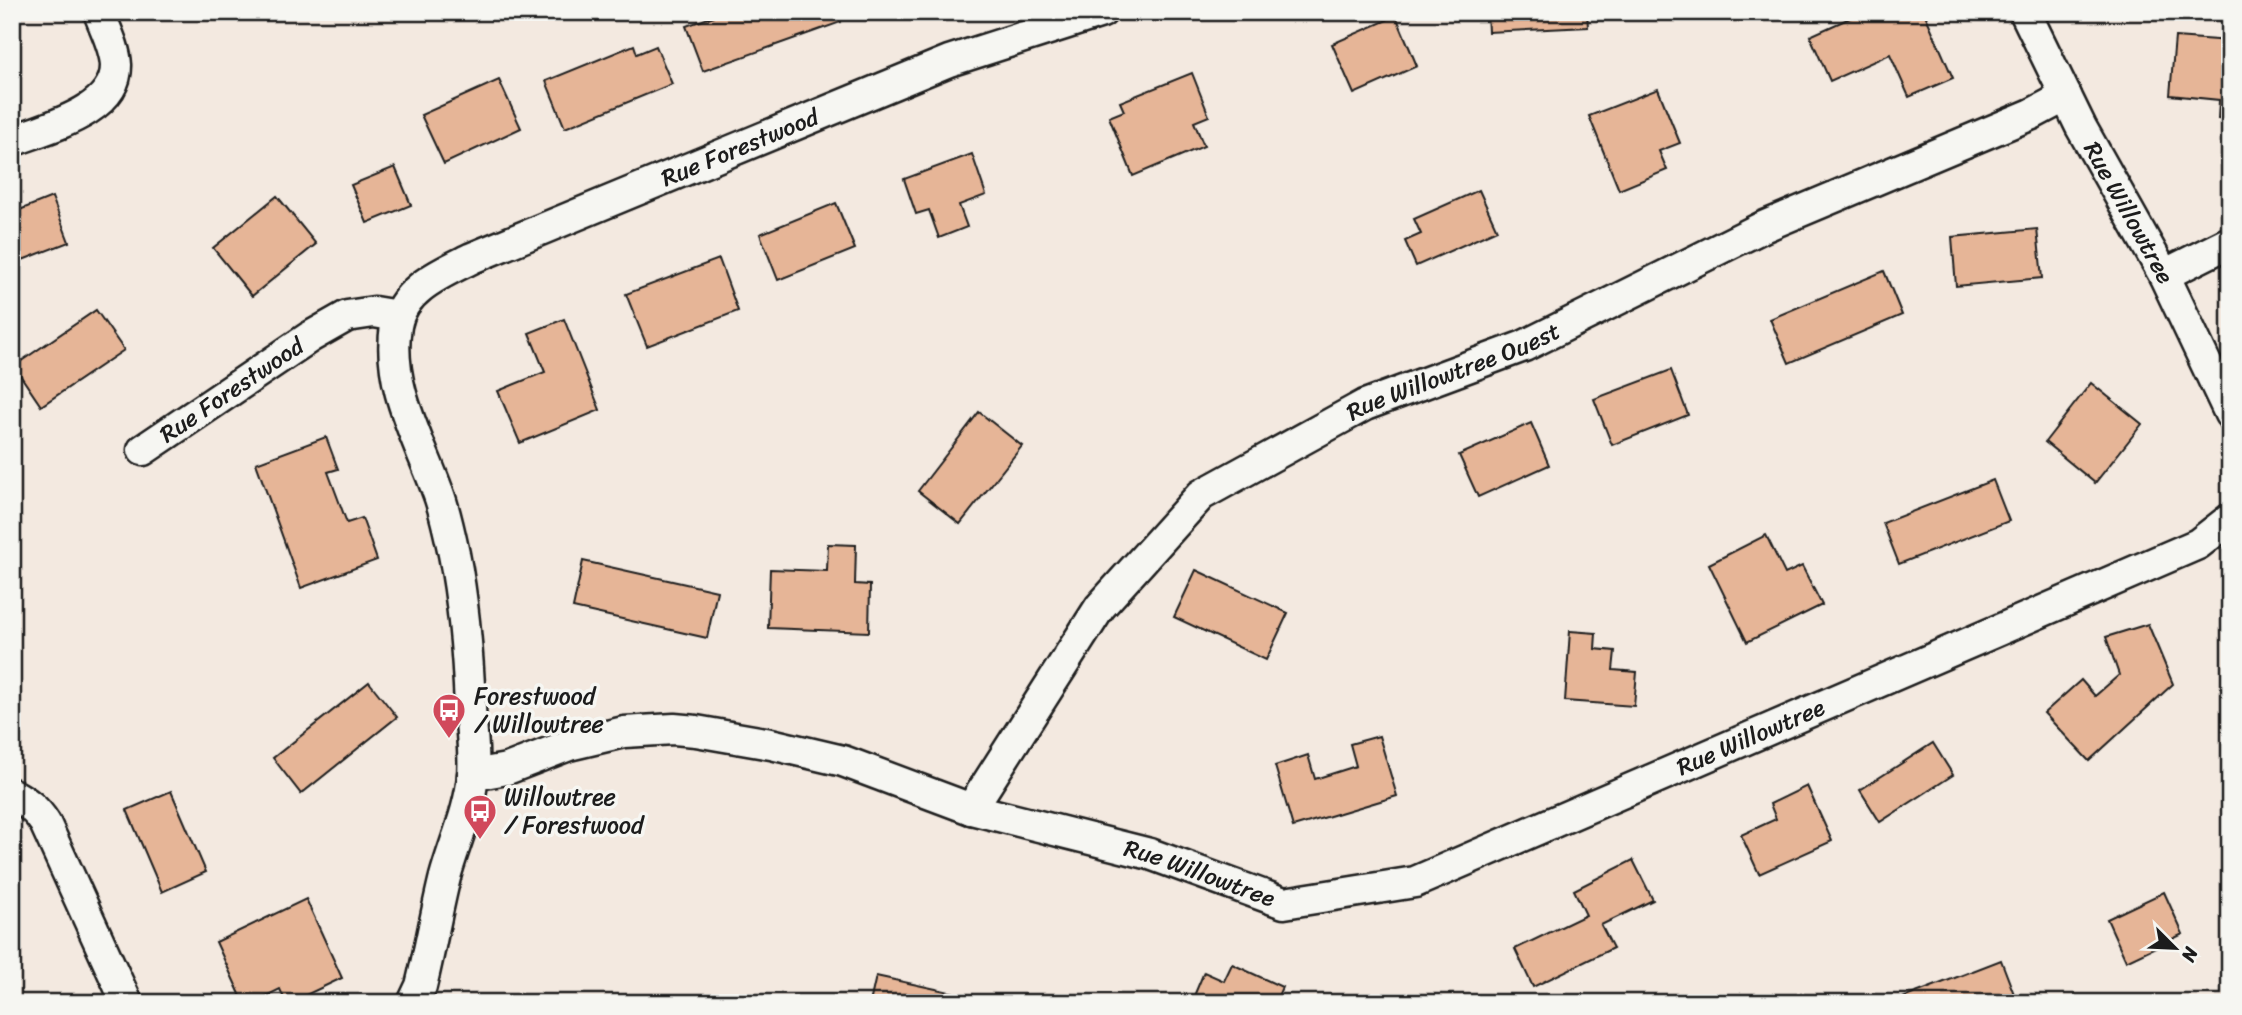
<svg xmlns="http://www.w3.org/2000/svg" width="2242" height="1015" viewBox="0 0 2242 1015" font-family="Sriracha,sans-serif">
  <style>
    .building { fill: #e6b597; stroke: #1c1c1c; stroke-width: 2 }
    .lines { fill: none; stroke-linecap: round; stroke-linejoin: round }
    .minor-casing { stroke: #1c1c1c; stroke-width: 35 }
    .minor { stroke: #f6f6f2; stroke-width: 30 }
    .labels { text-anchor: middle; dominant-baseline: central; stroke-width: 7; stroke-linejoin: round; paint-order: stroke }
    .street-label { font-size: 24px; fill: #1c1c1c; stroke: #f6f6f2 }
    .poi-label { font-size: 24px; fill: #1c1c1c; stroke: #f6f6f2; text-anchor: start }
  </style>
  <rect width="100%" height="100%" fill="#f3e9e0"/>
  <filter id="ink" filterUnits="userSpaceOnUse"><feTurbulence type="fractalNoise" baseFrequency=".0143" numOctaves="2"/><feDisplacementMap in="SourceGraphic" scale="14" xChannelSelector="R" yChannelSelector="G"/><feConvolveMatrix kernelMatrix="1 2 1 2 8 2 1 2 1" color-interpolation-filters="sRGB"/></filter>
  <g filter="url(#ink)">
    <g class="building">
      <polygon points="725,12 838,12 841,22 703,71 686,26"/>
      <polygon points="1487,12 1587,12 1588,27 1488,32"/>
      <polygon points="1863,12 1924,12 1953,78 1909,97 1890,54 1830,81 1810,36"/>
      <polygon points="1396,16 1417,66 1354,94 1332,44"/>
      <polygon points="2175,37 2230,41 2230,120 2218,119 2219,100 2170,95"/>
      <polygon points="634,45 637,54 656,46 672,84 565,128 546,81"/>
      <polygon points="1192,73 1209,116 1194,122 1204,146 1133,176 1109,117 1124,111 1120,102"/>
      <polygon points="499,80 521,128 444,164 421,115"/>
      <polygon points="1658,89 1680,143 1659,151 1667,170 1619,190 1589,116"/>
      <polygon points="972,154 986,195 959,205 967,227 939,238 929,210 916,214 904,179"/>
      <polygon points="395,167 411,205 367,223 351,185"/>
      <polygon points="1479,190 1497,230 1416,266 1405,241 1421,234 1414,219"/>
      <polygon points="277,196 316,244 252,296 213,248"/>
      <polygon points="52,197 69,242 12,264 12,213"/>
      <polygon points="836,203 855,249 778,280 760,234"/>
      <polygon points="2037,229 2042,278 1956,286 1952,237"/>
      <polygon points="719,259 738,311 647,346 626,294"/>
      <polygon points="1884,271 1902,315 1789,363 1770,319"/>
      <polygon points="96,310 124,350 41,406 14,366"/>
      <polygon points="564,319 600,410 520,443 498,391 545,372 529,333"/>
      <polygon points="1671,370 1688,415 1612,445 1594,399"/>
      <polygon points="2091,383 2142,424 2095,483 2045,442"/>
      <polygon points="979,412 1022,446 960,524 918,491"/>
      <polygon points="1531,423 1549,465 1478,497 1459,455"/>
      <polygon points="326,437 338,469 328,472 347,523 362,518 377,560 301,588 256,463"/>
      <polygon points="1993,480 2009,521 1899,564 1883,523"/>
      <polygon points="1766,535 1785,574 1802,566 1822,605 1747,642 1709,564"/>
      <polygon points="828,544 856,545 855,584 870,585 869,632 768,628 770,569 827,571"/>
      <polygon points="583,561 717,591 707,638 573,608"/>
      <polygon points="1196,570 1288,613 1266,660 1174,617"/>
      <polygon points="2148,624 2173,684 2089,761 2044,713 2081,680 2095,696 2119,675 2106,637"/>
      <polygon points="1570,631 1596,633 1595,649 1615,651 1613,670 1637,672 1634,706 1565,701"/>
      <polygon points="369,682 397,717 301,794 273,758"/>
      <polygon points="1379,736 1397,796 1293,827 1275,766 1308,755 1315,779 1356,766 1350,744"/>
      <polygon points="1933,743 1953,775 1880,822 1860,790"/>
      <polygon points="1807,786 1832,841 1759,874 1741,835 1776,819 1770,804"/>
      <polygon points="171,791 206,872 162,892 127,810"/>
      <polygon points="1633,860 1653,900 1601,925 1613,948 1533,987 1515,949 1586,915 1574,890"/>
      <polygon points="2164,892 2183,934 2126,961 2107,919"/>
      <polygon points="306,899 342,978 289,1003 286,1003 280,989 252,1003 244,1003 216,942"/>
      <polygon points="2001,960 2017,1002 1890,1003"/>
      <polygon points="1232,964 1282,987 1275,1003 1191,1003 1204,972 1224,981"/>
      <polygon points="876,976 959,994 957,1003 870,1003"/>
    </g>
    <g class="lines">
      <defs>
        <g id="minor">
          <path id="s1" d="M2025 12 2081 127 2164 275 2230 414"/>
          <path d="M12 141C48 127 117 111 116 65 115 47 105 29 99 12"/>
          <polyline points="2164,275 2230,242"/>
          <path id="s2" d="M143 450 310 337 347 316 374 312 398 316"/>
          <path id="s3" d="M473 775 507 769 569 745 624 732 674 729 696 731 771 744 843 761 971 809 1150 854 1284 903 1415 882 2198 544 2230 519"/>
          <path d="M12 794C27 802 36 809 45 823L127 1003"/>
          <path id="s4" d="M971 809 1100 607 1201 495 1365 405 1524 346 1763 227 2032 114 2066 96"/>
          <path id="s5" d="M413 1003 421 986C430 950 436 913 445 877 454 844 470 810 473 775 475 753 471 729 470 707 468 656 464 604 454 554 450 535 446 516 440 498 421 443 386 386 396 326 402 289 442 273 472 258L949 61 1102 12"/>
        </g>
      </defs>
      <use href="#minor" class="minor-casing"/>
      <use href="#minor" class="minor"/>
    </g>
  </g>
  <defs>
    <symbol id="bus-pin" viewBox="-11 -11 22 30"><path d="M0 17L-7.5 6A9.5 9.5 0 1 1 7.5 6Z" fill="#d1495b" stroke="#f6f6f2"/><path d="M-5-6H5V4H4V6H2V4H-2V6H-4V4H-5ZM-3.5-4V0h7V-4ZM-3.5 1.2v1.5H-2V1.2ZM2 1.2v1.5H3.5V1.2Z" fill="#fff"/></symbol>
  </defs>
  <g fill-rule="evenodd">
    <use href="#bus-pin" x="430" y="691" width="38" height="52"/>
    <use href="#bus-pin" x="461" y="792" width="38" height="52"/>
  </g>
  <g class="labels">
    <g class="street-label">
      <text stroke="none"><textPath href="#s5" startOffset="1092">Rue Forestwood</textPath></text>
      <text stroke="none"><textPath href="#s1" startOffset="226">Rue Willowtree</textPath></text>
      <text stroke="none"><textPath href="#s4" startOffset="672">Rue Willowtree Ouest</textPath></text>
      <text stroke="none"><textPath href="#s2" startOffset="107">Rue Forestwood</textPath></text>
      <text stroke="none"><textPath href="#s3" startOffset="1342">Rue Willowtree</textPath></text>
      <text stroke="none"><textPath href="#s3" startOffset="754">Rue Willowtree</textPath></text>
    </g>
    <g class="poi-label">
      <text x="474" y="696">Forestwood<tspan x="474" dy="28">/ Willowtree</tspan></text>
      <text x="504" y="797">Willowtree<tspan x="504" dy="28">/ Forestwood</tspan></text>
    </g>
  </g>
  <rect width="2242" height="1015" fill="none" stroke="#f6f6f2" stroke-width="42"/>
  <rect x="21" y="21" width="2200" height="973" fill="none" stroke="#1c1c1c" stroke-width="2.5" filter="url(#ink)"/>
  <g transform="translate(2175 948) rotate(114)" stroke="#f6f6f2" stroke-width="5" paint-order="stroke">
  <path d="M0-5L12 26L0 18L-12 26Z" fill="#1c1c1c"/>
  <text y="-10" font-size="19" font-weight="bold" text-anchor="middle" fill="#1c1c1c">N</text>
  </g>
</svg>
